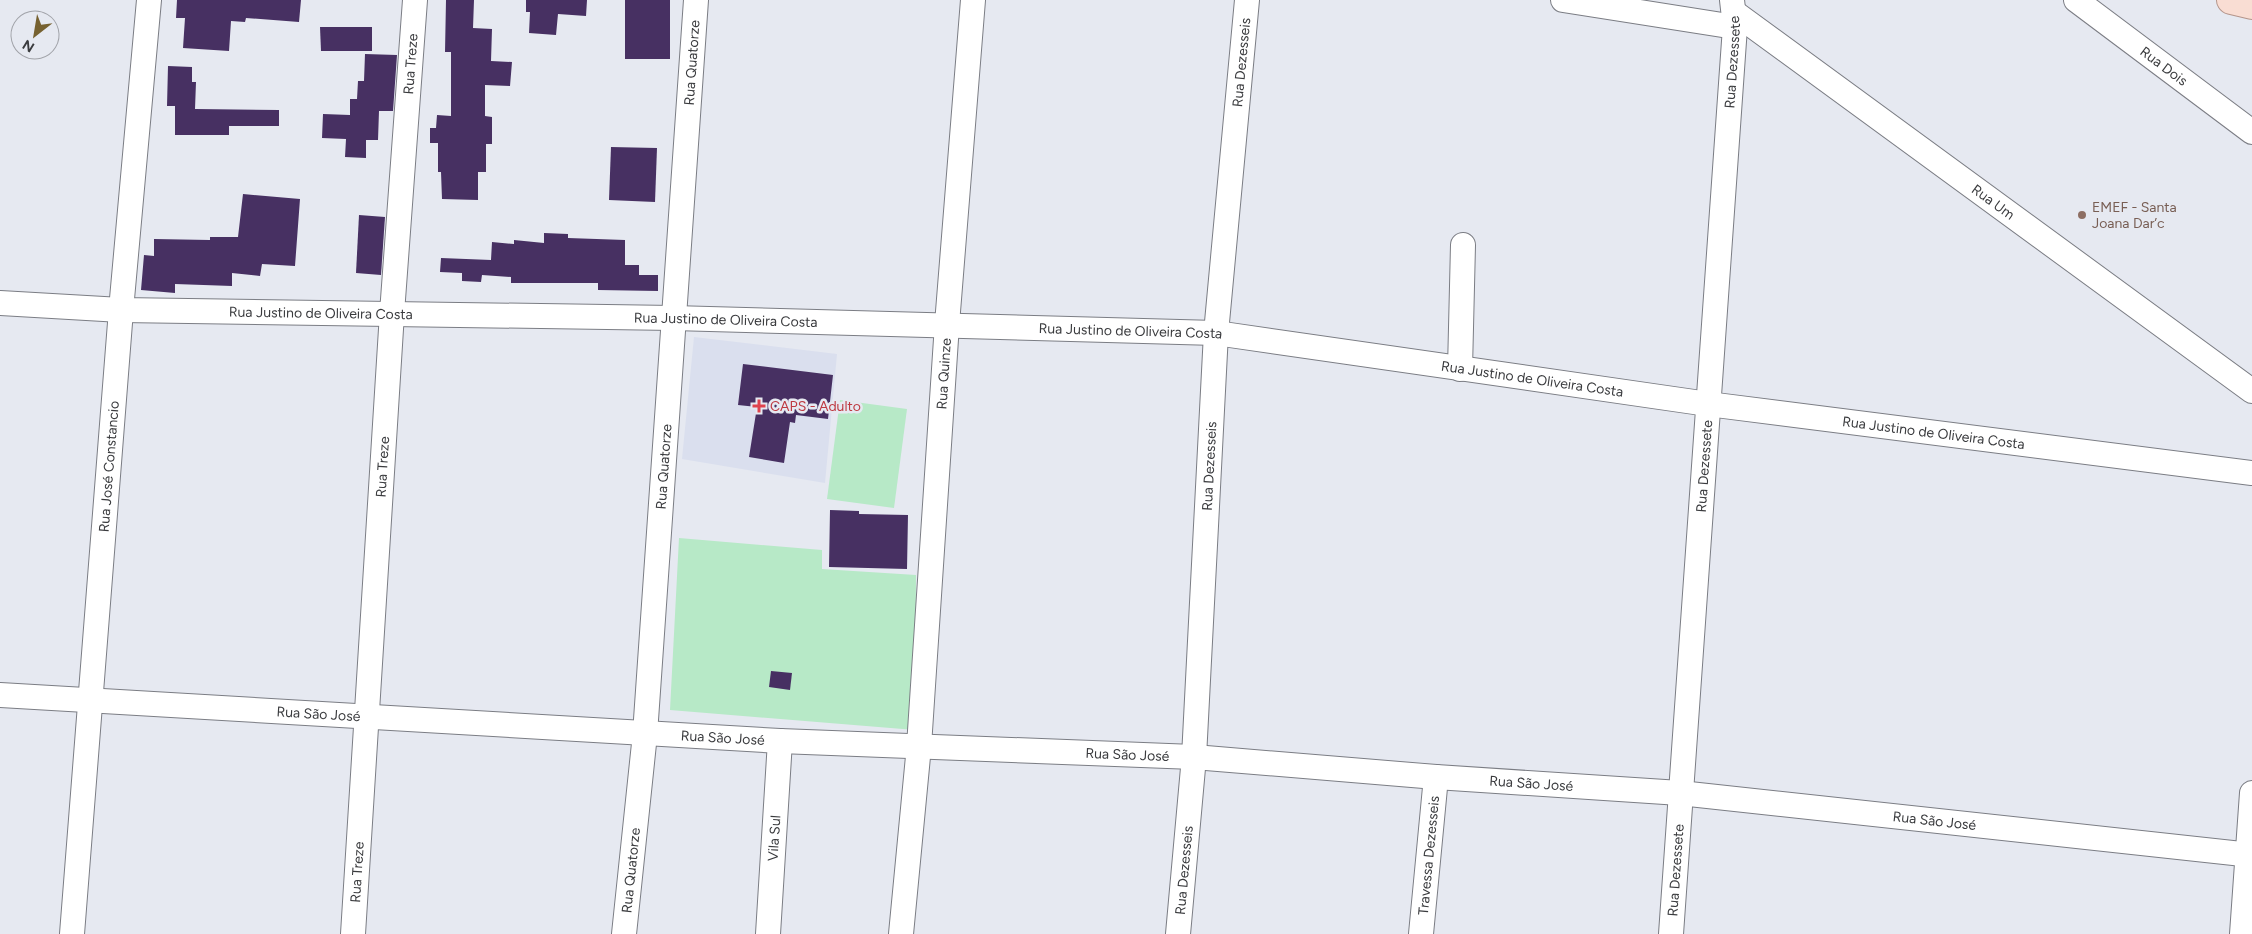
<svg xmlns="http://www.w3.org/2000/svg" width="2252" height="934" viewBox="0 0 2252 934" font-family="Figtree,sans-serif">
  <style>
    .built { fill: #dadfee }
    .green { fill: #b7e9c7 }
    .building { fill: #473062 }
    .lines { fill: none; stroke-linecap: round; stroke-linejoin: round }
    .minor-casing { stroke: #7b7d84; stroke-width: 26 }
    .major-casing { stroke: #b4958b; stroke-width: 30 }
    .minor { stroke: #fff; stroke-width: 24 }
    .major { stroke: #f9ddd3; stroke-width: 28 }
    .education-dot { fill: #8d6e63; stroke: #e6e9f1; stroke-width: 2 }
    .health-dot { fill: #e0444e; stroke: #e6e9f1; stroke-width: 2 }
    .labels { text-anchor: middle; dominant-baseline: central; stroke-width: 5; stroke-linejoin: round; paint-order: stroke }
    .street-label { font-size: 14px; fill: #3a3b3e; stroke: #e6e9f1 }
    .education-label { font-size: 14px; fill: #785e54; stroke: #e6e9f1; text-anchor: start }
    .health-label { font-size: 14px; fill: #be3a42; stroke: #e6e9f1; text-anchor: start }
  </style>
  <rect width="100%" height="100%" fill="#e6e9f1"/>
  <polygon class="built" points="694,337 837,354 825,483 682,459"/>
  <g class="green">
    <polygon points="840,400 907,409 894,508 827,499"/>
    <polygon points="679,538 822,550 822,569 916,575 915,730 670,710"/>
  </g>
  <g class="building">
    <polygon points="177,0 301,0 299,22 246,18 245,22 231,21 229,51 183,48 185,18 176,18"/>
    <polygon points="446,0 474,0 473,28 492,29 491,61 512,62 510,86 485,85 485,116 492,117 492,144 486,144 486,172 478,172 478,200 442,199 441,172 438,172 438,143 430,143 430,128 436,128 437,115 451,116 451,52 445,52"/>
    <polygon points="526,0 587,0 586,16 558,14 556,35 529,33 530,12 526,12"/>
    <rect x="625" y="0" width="45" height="59"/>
    <polygon points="320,27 372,27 372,51 321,51"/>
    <polygon points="365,54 397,55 393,111 379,111 378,140 366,140 366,158 345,157 346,139 322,138 323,114 350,115 350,99 357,99 358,81 364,81"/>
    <polygon points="168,66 192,67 192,82 196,82 195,109 279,110 279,126 229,126 229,135 175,135 175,106 167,106"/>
    <polygon points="611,147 657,148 655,202 609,200"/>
    <polygon points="243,194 300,199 295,266 262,264 260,276 232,273 232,286 175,284 175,293 141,290 144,255 154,256 154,239 210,240 210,237 238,237"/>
    <polygon points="359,215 385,217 381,275 356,273"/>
    <polygon points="544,233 568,234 568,238 625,240 625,265 639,265 639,275 658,275 658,291 598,290 598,283 511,283 511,277 482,275 481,282 462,281 462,273 440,272 441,258 491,260 492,242 514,244 514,240 544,243"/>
    <polygon points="743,364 833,375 828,419 796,415 795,423 790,422 784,463 749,457 757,407 738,405"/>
    <polygon points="830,510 859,511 859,514 908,515 907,569 829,567"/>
    <polygon points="771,671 792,673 790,690 769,687"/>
  </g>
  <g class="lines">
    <defs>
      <g id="minor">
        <polyline points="1563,0 1735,27"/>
        <path id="s1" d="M2076 0 2252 132"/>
        <path id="s2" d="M1735 13 2252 391"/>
        <path id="s3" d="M0 303 121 310 673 318 1216 333 1708 404 2252 473"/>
        <polyline points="1460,369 1463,245"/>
        <path id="s4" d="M0 695 780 741 1194 757 1436 777 1680 793 2252 855"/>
        <path id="s5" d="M72 934 121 310 149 0"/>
        <path id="s6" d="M353 934 392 313 415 0"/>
        <path id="s7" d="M624 934 645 734 696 0"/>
        <path id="s8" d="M768 934 780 741"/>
        <path id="s9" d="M901 934 919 746 947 324 973 0"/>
        <path id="s10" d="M1178 934 1194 757 1216 333 1247 0"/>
        <path id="s11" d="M1421 934 1436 777"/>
        <path id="s12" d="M1671 934 1735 27 1732 0"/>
        <polyline points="2242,934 2252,793"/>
      </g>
      <polyline id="major" points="2231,0 2252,5"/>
    </defs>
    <use href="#minor" class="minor-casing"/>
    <use href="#major" class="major-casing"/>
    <use href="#minor" class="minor"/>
    <use href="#major" class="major"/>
  </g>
  <circle class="education-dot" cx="2082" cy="215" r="5"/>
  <path class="health-dot" d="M756.5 398.5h5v5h5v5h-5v5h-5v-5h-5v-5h5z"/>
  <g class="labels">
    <g class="street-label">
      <text stroke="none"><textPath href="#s6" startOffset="872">Rua Treze</textPath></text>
      <text stroke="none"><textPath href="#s7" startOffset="874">Rua Quatorze</textPath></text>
      <text stroke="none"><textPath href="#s10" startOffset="874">Rua Dezesseis</textPath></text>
      <text stroke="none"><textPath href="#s12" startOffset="874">Rua Dezessete</textPath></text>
      <text stroke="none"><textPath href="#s1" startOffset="110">Rua Dois</textPath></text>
      <text stroke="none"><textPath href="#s2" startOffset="320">Rua Um</textPath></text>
      <text stroke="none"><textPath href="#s3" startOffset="321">Rua Justino de Oliveira Costa</textPath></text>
      <text stroke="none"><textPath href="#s3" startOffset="726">Rua Justino de Oliveira Costa</textPath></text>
      <text stroke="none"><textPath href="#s3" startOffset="1131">Rua Justino de Oliveira Costa</textPath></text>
      <text stroke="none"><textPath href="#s9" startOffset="562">Rua Quinze</textPath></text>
      <text stroke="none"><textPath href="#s3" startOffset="1536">Rua Justino de Oliveira Costa</textPath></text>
      <text stroke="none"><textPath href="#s3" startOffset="1941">Rua Justino de Oliveira Costa</textPath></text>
      <text stroke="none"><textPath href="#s5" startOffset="469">Rua José Constancio</textPath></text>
      <text stroke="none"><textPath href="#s6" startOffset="468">Rua Treze</textPath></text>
      <text stroke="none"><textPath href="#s7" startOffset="469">Rua Quatorze</textPath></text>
      <text stroke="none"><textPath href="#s10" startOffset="469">Rua Dezesseis</textPath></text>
      <text stroke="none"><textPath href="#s12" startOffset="469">Rua Dezessete</textPath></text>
      <text stroke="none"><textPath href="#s4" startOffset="319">Rua São José</textPath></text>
      <text stroke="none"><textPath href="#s4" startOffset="724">Rua São José</textPath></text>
      <text stroke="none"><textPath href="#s4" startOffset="1129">Rua São José</textPath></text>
      <text stroke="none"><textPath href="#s4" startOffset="1534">Rua São José</textPath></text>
      <text stroke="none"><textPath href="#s4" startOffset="1939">Rua São José</textPath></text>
      <text stroke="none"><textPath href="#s8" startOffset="96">Vila Sul</textPath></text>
      <text stroke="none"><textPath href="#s11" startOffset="79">Travessa Dezesseis</textPath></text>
      <text stroke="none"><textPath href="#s6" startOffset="62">Rua Treze</textPath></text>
      <text stroke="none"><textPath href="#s7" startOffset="64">Rua Quatorze</textPath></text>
      <text stroke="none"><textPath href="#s10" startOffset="64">Rua Dezesseis</textPath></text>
      <text stroke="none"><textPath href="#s12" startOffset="64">Rua Dezessete</textPath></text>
    </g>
    <g class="education-label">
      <text x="2092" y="207">EMEF - Santa<tspan x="2092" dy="16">Joana Dar’c</tspan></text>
    </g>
    <g class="health-label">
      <text x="770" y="406">CAPS - Adulto</text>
    </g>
  </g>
  <g transform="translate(35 35) rotate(211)"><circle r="24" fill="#e6e9f1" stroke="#a1a3a9"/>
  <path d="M0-4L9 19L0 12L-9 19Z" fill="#766130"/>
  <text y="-8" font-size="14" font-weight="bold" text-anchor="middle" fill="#3a3b3e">N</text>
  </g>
</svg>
